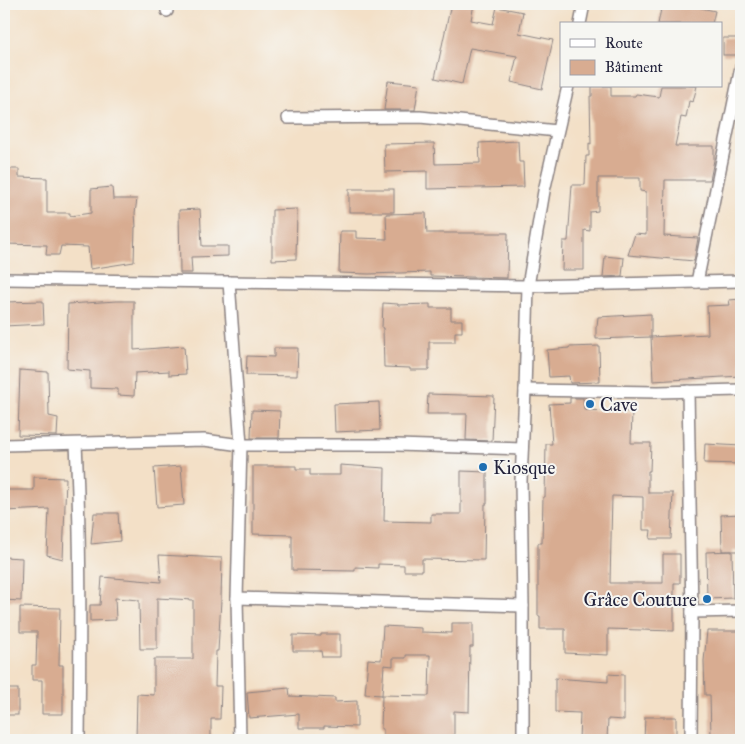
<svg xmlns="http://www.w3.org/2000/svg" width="745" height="744" viewBox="0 0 745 744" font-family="'IM FELL Great Primer',serif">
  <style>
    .building { fill: #d8ac91; fill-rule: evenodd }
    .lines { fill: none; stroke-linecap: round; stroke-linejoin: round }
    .street-casing { stroke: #8a8181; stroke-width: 14 }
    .street { stroke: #fff; stroke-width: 11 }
    .poi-dot { fill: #1f6fb2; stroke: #f6f6f2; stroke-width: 2 }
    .labels { text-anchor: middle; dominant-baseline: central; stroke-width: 4; stroke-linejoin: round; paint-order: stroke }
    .poi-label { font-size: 19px; fill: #22223b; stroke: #f6f6f2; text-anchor: start }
  </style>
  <rect width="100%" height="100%" fill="#f6f6f2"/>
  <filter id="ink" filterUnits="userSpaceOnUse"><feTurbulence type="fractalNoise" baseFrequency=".02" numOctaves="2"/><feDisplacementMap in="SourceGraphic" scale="10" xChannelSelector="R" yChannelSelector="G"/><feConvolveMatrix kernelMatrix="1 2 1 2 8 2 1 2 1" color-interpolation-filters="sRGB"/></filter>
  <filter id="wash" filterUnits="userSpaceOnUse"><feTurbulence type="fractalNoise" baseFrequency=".0096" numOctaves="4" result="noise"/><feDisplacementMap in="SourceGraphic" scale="20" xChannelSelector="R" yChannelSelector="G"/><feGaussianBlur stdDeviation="1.12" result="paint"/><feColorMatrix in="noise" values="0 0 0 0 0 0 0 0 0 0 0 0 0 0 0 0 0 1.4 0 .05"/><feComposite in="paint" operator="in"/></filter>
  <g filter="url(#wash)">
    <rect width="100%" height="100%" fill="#f3e0c7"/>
    <g id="blocks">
      <g class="building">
        <polygon points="451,4 474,4 471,20 493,24 497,7 523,12 519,33 553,40 542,89 511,82 517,56 470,48 462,84 435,78"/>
        <polygon points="662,4 683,4 715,11 712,24 658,24"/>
        <rect x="723" y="38" width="18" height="17"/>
        <polygon points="388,81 419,84 415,110 384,110"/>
        <polygon points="592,86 611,86 611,96 635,96 636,94 659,97 661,86 697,86 693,102 689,101 686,118 681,117 675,146 714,146 714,160 710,180 665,180 664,236 698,238 694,261 628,255 635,234 646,235 646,192 640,191 640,178 598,178 598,211 590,212 590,231 584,230 584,270 562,270 563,241 568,241 572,185 585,185 586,156 589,156 589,143 591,144 590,96 592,96"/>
        <polygon points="518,141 519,162 523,162 524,187 427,189 427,171 385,172 384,144 434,143 435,164 480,163 479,143"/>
        <polygon points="4,169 19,169 19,177 47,178 47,213 70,213 70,216 91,213 91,189 112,187 113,199 137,199 135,213 136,227 135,227 134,262 90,269 88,247 61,246 59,255 46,255 47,245 4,244"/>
        <rect x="349" y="189" width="45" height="23"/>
        <polygon points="200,209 202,246 228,246 228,256 191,257 192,273 180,273 179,210"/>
        <polygon points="297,209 296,259 272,260 272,210"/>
        <polygon points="426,213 427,233 508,233 507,278 430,276 430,272 369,274 339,273 340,231 356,231 356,238 387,239 386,214"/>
        <polygon points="605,256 624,258 622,276 603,277"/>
        <polygon points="741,299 741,376 653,381 651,337 708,334 707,306 730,305 729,300"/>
        <polygon points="43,301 44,324 4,326 4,302"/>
        <polygon points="117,301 134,301 134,350 184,346 186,374 169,375 169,371 135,373 134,396 118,395 118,389 90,388 90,371 67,369 68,304"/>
        <polygon points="383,303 398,304 398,305 430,304 430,308 451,308 451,320 462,320 462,332 455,332 455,342 429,342 429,370 410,370 410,368 384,367 383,328 382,328"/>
        <polygon points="651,314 651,337 596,339 596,326 597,326 598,317"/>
        <polygon points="599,346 600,382 570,383 569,376 549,377 547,350 569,348 569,347"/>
        <polygon points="274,348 298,348 297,376 246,375 247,356 274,357"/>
        <polygon points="20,370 48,372 49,416 58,418 57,436 18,435"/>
        <polygon points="428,394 494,396 492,441 466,440 467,414 427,414"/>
        <polygon points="570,398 583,398 584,410 632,412 631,443 651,443 650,471 648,471 648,493 673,493 671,539 650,539 651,530 643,530 643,497 612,496 610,583 663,583 663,554 680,554 680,583 674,583 674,631 608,629 608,655 565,653 565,629 540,629 540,616 538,616 538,543 542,543 543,497 545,497 546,444 552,444 549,404 570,403"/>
        <polygon points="379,402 380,430 335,432 334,404"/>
        <polygon points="252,410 280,411 279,438 251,438"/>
        <polygon points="705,444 741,446 741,464 704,463"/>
        <polygon points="340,465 385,468 384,521 431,522 431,514 461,514 461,471 487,472 487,504 485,504 484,560 422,559 422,571 404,571 404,565 378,564 378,568 355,567 355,571 292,570 292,535 253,534 253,466 296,466 296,469 310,469 310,475 340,475"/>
        <polygon points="181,466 184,505 157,507 154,468"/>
        <polygon points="34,477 66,478 63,559 47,555 49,509 4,511 4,490 34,490"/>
        <polygon points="94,513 118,513 120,541 91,544"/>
        <polygon points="741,514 741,551 722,551 721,515"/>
        <polygon points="732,551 733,598 707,599 706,552"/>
        <polygon points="159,555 222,558 221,600 218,651 216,651 215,686 221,686 220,719 211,719 211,740 136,740 137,694 154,695 154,659 193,659 193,600 157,598 157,649 140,649 139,600 115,598 116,620 90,621 90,605 100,605 102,577 161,582"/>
        <polygon points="4,557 22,558 21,601 4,600"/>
        <polygon points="20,607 60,608 59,665 63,665 63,714 42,714 42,680 32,680 32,665 36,665 37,632 20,632"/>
        <path d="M452 623H473V647H470L469 712 454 711V740H383V729H381L382 695 365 694 368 659 381 660 383 626 421 628V632L452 633ZM406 655H430L429 696 382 695 384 665 393 666V658H406Z"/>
        <polygon points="707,631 741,631 741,736 711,736 710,695 705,695 704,661"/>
        <polygon points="321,634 340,634 340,657 322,657 321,651 293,651 293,635 321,636"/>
        <polygon points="608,674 624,675 624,720 608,719 607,740 579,740 580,713 555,712 555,678 608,682"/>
        <polygon points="289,688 290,696 335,698 335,702 357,701 357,727 324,726 324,728 299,728 299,714 249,718 247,692"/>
        <rect x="4" y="689" width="14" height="26"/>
        <polygon points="645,717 676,717 676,740 644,740"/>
      </g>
    </g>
  </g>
  <g filter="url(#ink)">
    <use href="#blocks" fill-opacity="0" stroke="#8a8181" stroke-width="1"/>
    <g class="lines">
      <defs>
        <g id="street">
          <polyline points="166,4 167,11"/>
          <polyline points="580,24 584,4"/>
          <polyline points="288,118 420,117 557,131"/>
          <polyline points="4,279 528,286 741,281"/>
          <polyline points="229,282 241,445 237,598 240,740"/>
          <polyline points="697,282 741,67"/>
          <polyline points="525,390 658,392 741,390"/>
          <polyline points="688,391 692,612 691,740"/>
          <path d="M76 444C81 543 80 641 79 740"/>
          <polyline points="4,445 204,440 241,445 397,445 522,449"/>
          <polyline points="237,598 523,606"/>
          <polyline points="692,612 741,611"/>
          <polyline points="523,740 523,606 521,481 525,390 528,286 544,191 568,86"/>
        </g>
      </defs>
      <use href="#street" class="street-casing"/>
      <use href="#street" class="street"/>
    </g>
  </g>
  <g class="poi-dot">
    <circle cx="590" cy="404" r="5"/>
    <circle cx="483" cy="467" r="5"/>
    <circle cx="707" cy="599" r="5"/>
  </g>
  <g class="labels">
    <g class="poi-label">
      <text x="600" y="404">Cave</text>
      <text x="493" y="467">Kiosque</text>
      <text x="697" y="599" text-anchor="end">Grâce Couture</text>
    </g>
  </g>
  <rect width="745" height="744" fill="none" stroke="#f6f6f2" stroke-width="20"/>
  <rect x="560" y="22" width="162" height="65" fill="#f6f6f2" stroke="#a1a1a9"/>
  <rect x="570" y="39" width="25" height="8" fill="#ffffff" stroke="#a1a1a9"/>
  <text x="605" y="48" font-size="15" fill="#22223b">Route</text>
  <rect x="570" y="60" width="25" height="15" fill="#d8ac91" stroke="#a1a1a9"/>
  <text x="605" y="72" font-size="15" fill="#22223b">Bâtiment</text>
</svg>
